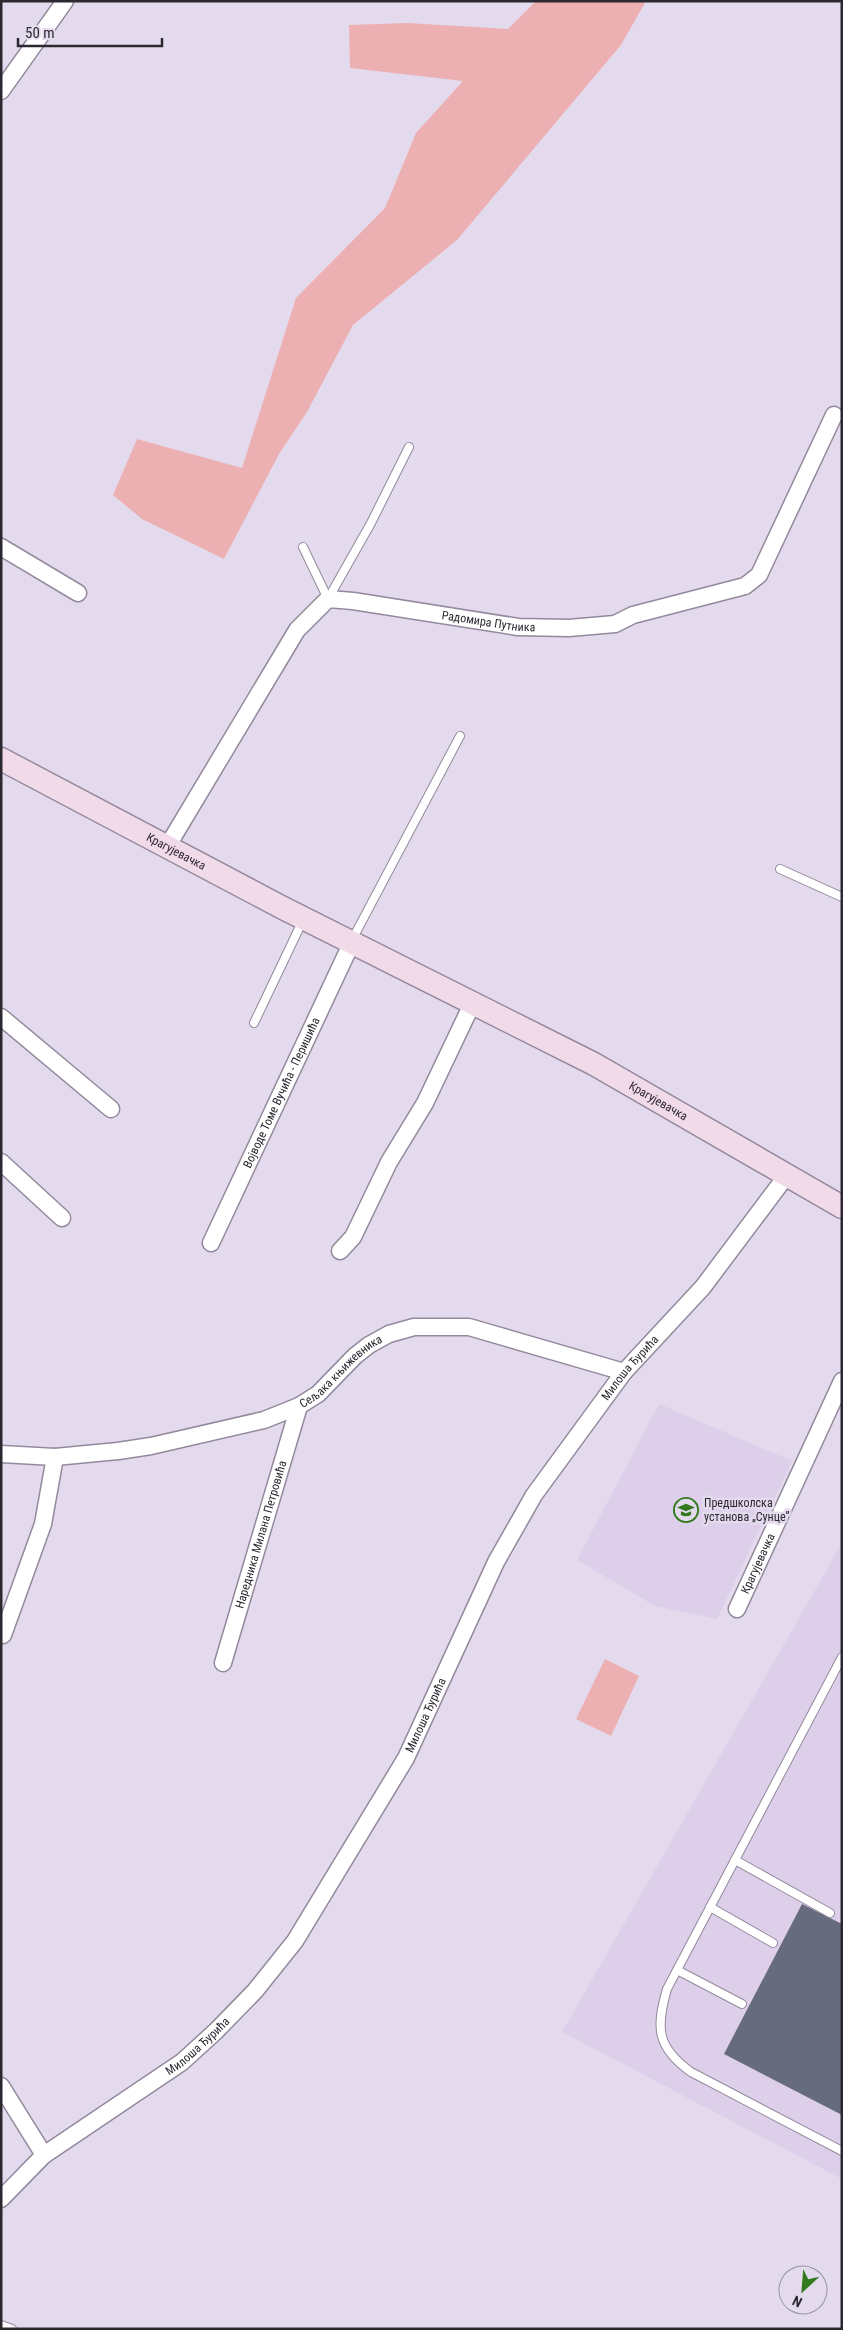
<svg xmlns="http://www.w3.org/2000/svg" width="843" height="2330" viewBox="0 0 843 2330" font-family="'Roboto Condensed',sans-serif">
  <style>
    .built { fill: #ddcfea }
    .green { fill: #edb0b2 }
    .building { fill: #666b7e }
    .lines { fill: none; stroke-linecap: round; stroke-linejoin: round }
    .lane-casing { stroke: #93899c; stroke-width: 10 }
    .street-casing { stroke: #93899c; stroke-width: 19 }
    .secondary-casing { stroke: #93899c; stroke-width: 25 }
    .lane { stroke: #fff; stroke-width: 8 }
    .street { stroke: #fff; stroke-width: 16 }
    .secondary { stroke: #f2dbe9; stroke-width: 22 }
    .labels { text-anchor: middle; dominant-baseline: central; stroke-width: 5; stroke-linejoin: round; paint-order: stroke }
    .street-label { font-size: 12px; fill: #2c2830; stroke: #e4daee }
    .poi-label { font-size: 12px; fill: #2c2830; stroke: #e4daee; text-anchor: start }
  </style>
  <rect width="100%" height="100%" fill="#e4daee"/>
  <g class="built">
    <polygon points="659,1404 792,1461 717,1619 655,1606 577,1560"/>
    <polygon points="842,1543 842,2179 562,2032"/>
  </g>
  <g class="green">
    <polygon points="536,1 646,1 621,45 457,240 353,325 307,412 279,454 224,559 142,519 113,495 137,439 242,468 296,298 385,208 416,133 463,81 350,68 349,25 407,23 508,29"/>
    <polygon points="605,1659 639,1676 611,1736 576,1719"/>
  </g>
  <polygon class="building" points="802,1904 842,1924 842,2115 724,2054"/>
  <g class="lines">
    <defs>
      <g id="lane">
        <polyline points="303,547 328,599"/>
        <polyline points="328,599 371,523 409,447"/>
        <polyline points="780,869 842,897"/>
        <polyline points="352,940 460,736"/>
        <polyline points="254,1023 303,920"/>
        <path d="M842 1657 667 1989C656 2027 656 2047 691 2072L842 2151"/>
        <polyline points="735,1860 830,1913"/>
        <polyline points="710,1907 773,1943"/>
        <polyline points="677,1970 742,2004"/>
        <polyline points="1,2325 12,2329"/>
      </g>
      <g id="street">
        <polyline points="1,91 65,1"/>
        <polyline points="1,547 78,593"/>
        <path id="s1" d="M167 847 297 630 328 599 353 601 518 627 569 628 615 624 633 615 745 586 759 575 834 415"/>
        <polyline points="1,1017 111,1109"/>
        <polyline points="1,1162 62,1218"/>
        <path id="s2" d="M211 1243 352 942"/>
        <polyline points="340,1251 353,1237 389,1162 425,1103 473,1002"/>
        <path id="s3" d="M1 1454 55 1457 118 1451 151 1446 264 1420 299 1406 318 1394 355 1356 369 1345 389 1334 414 1327H469L624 1372"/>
        <path id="s4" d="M737 1609 842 1381"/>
        <polyline points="3,1635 43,1524 55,1457"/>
        <path id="s5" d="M223 1663 299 1406"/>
        <polyline points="1,2086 44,2155"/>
        <path id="s6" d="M1 2199 44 2155 182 2062 216 2031 255 1991 295 1941 406 1758 496 1562 534 1495 624 1372 703 1287 787 1175"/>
      </g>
      <g id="secondary">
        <path id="s7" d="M1 759 283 908 594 1064 842 1207"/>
      </g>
    </defs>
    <use href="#lane" class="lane-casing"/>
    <use href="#street" class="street-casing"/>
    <use href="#secondary" class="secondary-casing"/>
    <use href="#lane" class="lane"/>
    <use href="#street" class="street"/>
    <use href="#secondary" class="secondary"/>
  </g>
  <defs>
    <symbol id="school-ring" viewBox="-11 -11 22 22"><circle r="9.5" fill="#e4daee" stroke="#337a1e" stroke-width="1.5"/><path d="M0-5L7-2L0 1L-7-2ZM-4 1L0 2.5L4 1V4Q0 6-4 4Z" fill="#337a1e"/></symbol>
  </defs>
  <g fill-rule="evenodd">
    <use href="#school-ring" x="672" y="1496" width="28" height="28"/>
  </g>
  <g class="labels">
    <g class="street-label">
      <text stroke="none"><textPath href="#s1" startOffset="459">Радомира Путника</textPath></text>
      <text stroke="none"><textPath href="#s7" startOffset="198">Крагујевачка</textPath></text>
      <text stroke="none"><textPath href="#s2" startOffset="166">Војводе Томе Вучића - Перишића</textPath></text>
      <text stroke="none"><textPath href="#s7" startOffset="741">Крагујевачка</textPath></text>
      <text stroke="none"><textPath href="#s6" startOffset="1060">Милоша Ђурића</textPath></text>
      <text stroke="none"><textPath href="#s3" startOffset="359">Сељака књижевника</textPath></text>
      <text stroke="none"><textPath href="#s5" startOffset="134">Наредника Милана Петровића</textPath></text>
      <text stroke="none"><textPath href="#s4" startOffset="50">Крагујевачка</textPath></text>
      <text stroke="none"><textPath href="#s6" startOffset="655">Милоша Ђурића</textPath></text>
      <text stroke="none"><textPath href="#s6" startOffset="250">Милоша Ђурића</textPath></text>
    </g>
    <g class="poi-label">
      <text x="704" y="1503">Предшколска<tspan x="704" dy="14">установа „Сунце”</tspan></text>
    </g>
  </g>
  <rect width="843" height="2330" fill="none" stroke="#2c2830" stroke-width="5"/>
  <g transform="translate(803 2290) rotate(206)"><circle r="24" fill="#e4daee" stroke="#9a93a2"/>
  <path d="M0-4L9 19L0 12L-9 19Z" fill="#337a1e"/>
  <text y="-8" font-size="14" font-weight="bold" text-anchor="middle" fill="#2c2830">N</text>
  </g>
  <path d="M18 38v8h144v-8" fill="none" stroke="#2c2830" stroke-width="2.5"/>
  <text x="25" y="38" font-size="15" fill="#2c2830" stroke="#e4daee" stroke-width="4" paint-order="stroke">50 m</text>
</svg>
